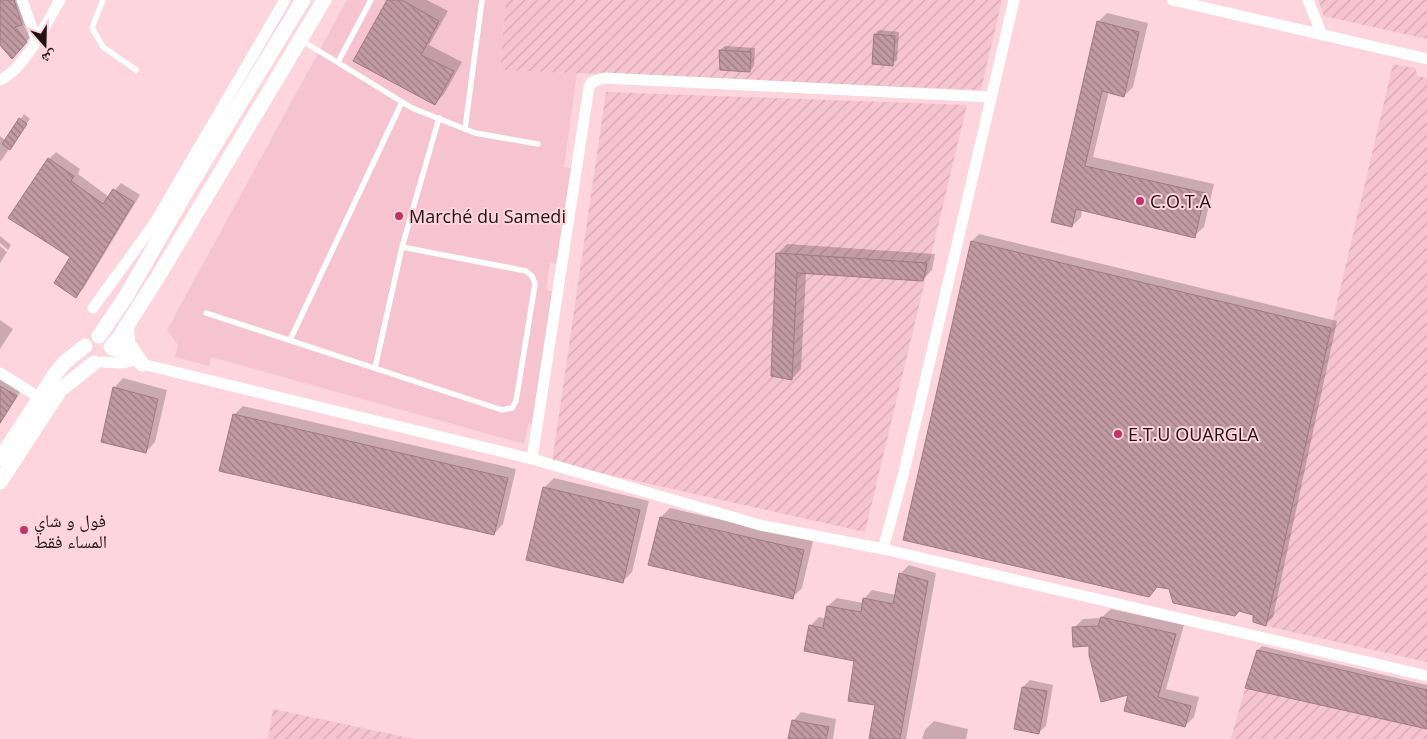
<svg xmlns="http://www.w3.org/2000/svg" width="1427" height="739" viewBox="0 0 1427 739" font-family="'Open Sans','Noto Naskh Arabic',sans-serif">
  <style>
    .built { fill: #f6c4d0 }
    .industrial { fill: url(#industrial-furrows) }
    .shadow { fill: #0003 }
    .building { fill: url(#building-back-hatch); stroke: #a07a83 }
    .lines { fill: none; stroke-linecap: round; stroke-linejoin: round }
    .service { stroke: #fff; stroke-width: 5.5 }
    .minor { stroke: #fff; stroke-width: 11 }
    .tertiary { stroke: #fff; stroke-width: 15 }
    .poi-dot { fill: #c03468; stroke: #fed4de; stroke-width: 2 }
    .labels { text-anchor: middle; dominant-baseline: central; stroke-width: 4; stroke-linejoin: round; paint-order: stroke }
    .poi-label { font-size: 18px; fill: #201216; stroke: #fed4de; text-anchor: start }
  </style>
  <defs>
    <pattern id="industrial-furrows" width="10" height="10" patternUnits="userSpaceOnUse" patternTransform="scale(1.25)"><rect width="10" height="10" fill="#f6c4d0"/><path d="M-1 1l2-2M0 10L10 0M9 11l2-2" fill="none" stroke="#d3a7b2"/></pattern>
    <pattern id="building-back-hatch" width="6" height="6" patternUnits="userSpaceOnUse" patternTransform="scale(1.25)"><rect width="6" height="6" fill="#c19aa3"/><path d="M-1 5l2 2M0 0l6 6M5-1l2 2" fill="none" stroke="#9c7c84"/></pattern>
  </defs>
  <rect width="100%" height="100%" fill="#fed4de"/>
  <polygon class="built" points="347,0 506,0 500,70 577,73 564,167 574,169 561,265 550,263 546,290 556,292 538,425 529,423 524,444 211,357 209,366 175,357 178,345 167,330"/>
  <g class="industrial">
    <polygon points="506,0 1002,0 981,90 500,70"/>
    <polygon points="1318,0 1427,0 1427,39 1324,16"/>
    <polygon points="1393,64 1415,68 1418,76 1427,78 1427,662 1266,626 1331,328"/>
    <polygon points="606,92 967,105 865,532 552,462"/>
    <polygon points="1245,688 1427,729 1427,739 1231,739"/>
    <polygon points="273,709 414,739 268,739"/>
  </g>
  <g class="shadow">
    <polygon points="0,0 26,0 35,32 12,57 0,43"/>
    <polygon points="388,0 427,0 448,11 429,45 462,62 444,94 435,104"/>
    <polygon points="1107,13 1148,23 1133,87 1124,96 1109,91 1093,157 1214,184 1204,227 1194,236 1082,209 1081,217 1072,226 1098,22"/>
    <polygon points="879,30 899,32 897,60 892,64 875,34"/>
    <polygon points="725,46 755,48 754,66 750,71 721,69 720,50"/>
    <polygon points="24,114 30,119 0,162 0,136 6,141"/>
    <polygon points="56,152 80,169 78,174 109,197 121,183 140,195 83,289 76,296 71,256 49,159"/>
    <polygon points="979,234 1337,321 1273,617 1266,624 1255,615 1170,588 972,241"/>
    <polygon points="0,236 11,245 8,250 0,243"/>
    <polygon points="787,244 935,254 932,270 923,279 806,273 801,369 792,379 777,254"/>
    <polygon points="0,246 7,252 0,263"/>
    <polygon points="0,320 13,329 0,349"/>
    <polygon points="123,378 167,390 155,442 146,452 114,388"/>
    <polygon points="0,379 21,391 0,424"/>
    <polygon points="243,406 516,469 503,524 494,534 234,415"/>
    <polygon points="554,478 649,501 632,572 622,582 544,488"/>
    <polygon points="670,508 813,541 802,588 793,597 661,517"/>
    <polygon points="909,565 936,573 906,739 870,739 876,704 855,660 810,626 819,617 826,619 828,606 837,598 863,603 864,599 872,590 896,595 900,574"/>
    <polygon points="1111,609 1184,625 1166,689 1199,697 1194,717 1185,726 1130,693 1074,628 1083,619 1101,618"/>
    <polygon points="1262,646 1427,685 1427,728 1258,650"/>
    <polygon points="1030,680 1053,685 1046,726 1039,732 1023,687"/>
    <polygon points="801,712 836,719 833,739 790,739 793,721"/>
    <polygon points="934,721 968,729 966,739 922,739 925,730"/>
  </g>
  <g class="building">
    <polygon points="0,0 14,0 22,25 15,27 27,42 12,59 0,45"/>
    <polygon points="387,0 402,0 439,21 421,55 454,71 435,105 353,61"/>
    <polygon points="1097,21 1139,32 1124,97 1102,91 1085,166 1205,193 1195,238 1076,209 1072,227 1051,222"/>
    <polygon points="874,34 895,36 893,66 872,64"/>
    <polygon points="719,50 751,52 750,72 720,70"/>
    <polygon points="19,118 27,124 10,150 2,144"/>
    <polygon points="48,158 74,176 71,181 103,204 113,189 134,202 76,298 54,283 70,257 8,218"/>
    <polygon points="971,241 1331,328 1266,626 1253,622 1253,615 1239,611 1235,616 1173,603 1169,589 1157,587 1149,597 903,540"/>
    <polygon points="776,253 927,263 923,281 797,273 792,380 771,376"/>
    <polygon points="0,386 17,396 0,423"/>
    <polygon points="113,387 158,399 146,453 101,442"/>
    <polygon points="233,414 508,478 494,535 219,471"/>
    <polygon points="543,487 640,510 623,583 526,560"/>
    <polygon points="660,517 804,550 793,599 648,565"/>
    <polygon points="899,573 928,581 900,739 869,739 875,705 848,701 854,661 804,651 809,625 823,628 827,606 861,612 863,598 893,604"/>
    <polygon points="1101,617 1176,634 1158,697 1191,706 1185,727 1124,711 1128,695 1101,702 1089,655 1089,646 1073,647 1072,627 1098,626"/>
    <polygon points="1257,650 1427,690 1427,729 1245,688"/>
    <polygon points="1022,687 1047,691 1039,734 1014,729"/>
    <polygon points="792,720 829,727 826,739 788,739"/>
  </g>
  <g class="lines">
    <g class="service">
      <polyline points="103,0 92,28 103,47 136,70"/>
      <polyline points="301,40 412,108 475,133 538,144"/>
      <polyline points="338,62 371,0"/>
      <polyline points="465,129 482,0"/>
      <polyline points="206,313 502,410 512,408 516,401 535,284 532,276 526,271 402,247"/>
      <polyline points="290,340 402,102"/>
      <polyline points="375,368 402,247 439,118"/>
    </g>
    <g class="minor">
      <polyline points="22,0 36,39"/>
      <polyline points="1014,0 904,472 883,549 1427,676"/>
      <polyline points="1172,0 1427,59"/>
      <polyline points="1308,0 1322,35"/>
      <path d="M0 80C25 69 46 23 60 0"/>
      <polyline points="93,308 154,224 285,0"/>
      <polyline points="111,350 121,352 142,364 532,459"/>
      <polyline points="103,362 123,363 134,360"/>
      <polyline points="0,373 40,398 47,400"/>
      <polyline points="883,549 760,525 532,459 589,87 592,82 604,78 990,97"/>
    </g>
    <g class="tertiary">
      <polyline points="126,326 128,344 142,364"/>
      <polyline points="99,336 125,298 189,187 303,0"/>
      <polyline points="111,347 119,338 159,275 324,0"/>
      <polyline points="0,459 55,374 65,362 85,346"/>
      <polyline points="0,482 60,390 94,363"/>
    </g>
  </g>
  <g class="poi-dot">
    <circle cx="1140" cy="201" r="5"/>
    <circle cx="399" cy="216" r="5"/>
    <circle cx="1118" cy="434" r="5"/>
    <circle cx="24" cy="530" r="5"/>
  </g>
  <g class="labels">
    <g class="poi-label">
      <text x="1150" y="201">C.O.T.A</text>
      <text x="409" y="216">Marché du Samedi</text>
      <text x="1128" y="434">E.T.U OUARGLA</text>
      <text x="34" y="520">فول و شاي<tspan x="34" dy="21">المساء فقط</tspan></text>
    </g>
  </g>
  <g transform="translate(45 45) rotate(160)" stroke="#fed4de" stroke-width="4" paint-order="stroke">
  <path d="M0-4L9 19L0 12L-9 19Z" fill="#201216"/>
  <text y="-8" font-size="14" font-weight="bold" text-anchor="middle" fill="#201216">ش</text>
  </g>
</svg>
